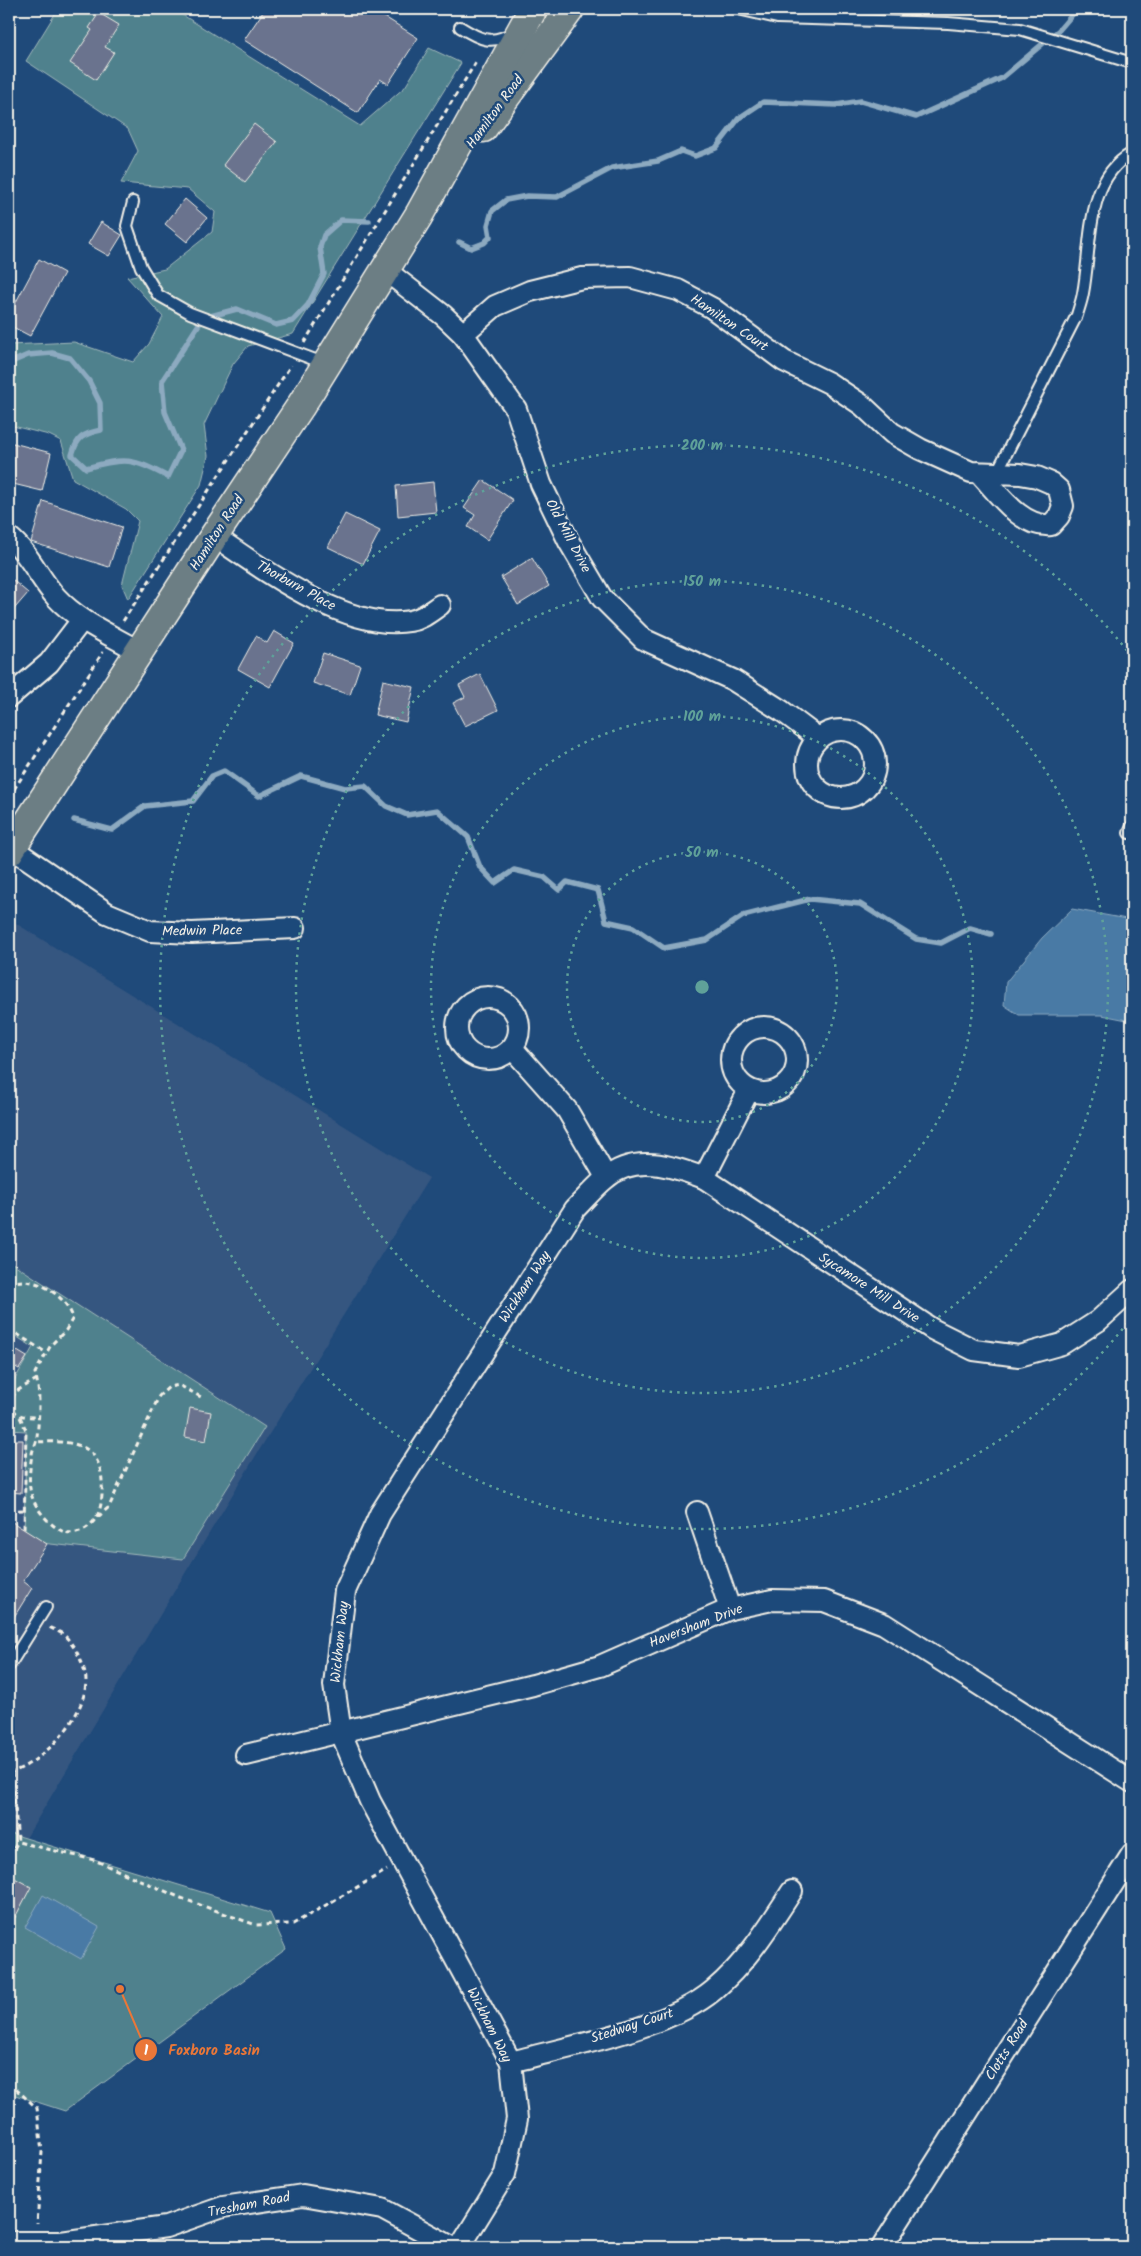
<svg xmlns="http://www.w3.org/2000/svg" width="1141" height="2256" viewBox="0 0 1141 2256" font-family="Kalam,sans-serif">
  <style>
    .built { fill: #365680 }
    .green { fill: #4f818d; stroke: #a2b9ba }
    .water { fill: #487aa5; stroke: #8daac0 }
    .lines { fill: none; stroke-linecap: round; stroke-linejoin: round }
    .stream { stroke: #8daac0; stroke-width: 5.5 }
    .building { fill: #6b738e; stroke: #f4f1e8 }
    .lane-casing { stroke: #f4f1e8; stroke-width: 14 }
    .street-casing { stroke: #f4f1e8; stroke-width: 24 }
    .primary-casing { stroke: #f4f1e8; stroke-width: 31 }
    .path { stroke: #f4f1e8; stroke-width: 3; stroke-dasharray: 5 4; stroke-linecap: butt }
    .lane { stroke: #1f4a7a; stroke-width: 10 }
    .street { stroke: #1f4a7a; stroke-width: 20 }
    .primary { stroke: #6c7e84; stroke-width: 28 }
    .ring { fill: none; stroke: #5fa199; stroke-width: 2.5; stroke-dasharray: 2.5 5 }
    .labels { text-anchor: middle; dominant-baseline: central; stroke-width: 5; stroke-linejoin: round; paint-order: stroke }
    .street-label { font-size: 14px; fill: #f4f1e8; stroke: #1f4a7a }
    .centre { fill: #5fa199; stroke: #1f4a7a; stroke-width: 2.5 }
    .ring-label { font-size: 15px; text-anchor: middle; font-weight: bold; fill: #5fa199; stroke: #1f4a7a; stroke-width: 5; stroke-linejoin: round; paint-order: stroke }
    .leader { fill: none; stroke: #ea7738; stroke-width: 2 }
    .callout-dot { fill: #ea7738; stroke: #1f4a7a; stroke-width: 2 }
    .mark-label { font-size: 15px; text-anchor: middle; font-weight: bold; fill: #fff }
    .callout-label { font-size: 15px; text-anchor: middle; font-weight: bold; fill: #ea7738; stroke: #1f4a7a; stroke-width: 5; stroke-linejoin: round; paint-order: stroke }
  </style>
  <rect width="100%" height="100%" fill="#1f4a7a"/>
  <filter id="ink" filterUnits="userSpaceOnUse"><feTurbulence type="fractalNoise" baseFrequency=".02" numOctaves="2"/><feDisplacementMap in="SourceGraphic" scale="10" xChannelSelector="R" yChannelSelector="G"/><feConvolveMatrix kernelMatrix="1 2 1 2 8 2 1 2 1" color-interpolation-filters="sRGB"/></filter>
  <g filter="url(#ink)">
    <polygon class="built" points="12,921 429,1178 258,1452 26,1838 9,1833 9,926"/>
    <g class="green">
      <polygon points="58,9 173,9 360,126 405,87 429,48 461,63 293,334 248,346 233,364 204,425 208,456 201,485 128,599 122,585 138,521 126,509 73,479 61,441 49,435 9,425 9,345 74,342 133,362 149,344 163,317 127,277 165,269 212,232 215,212 188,189 121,183 138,151 128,129 26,61"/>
      <polygon points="9,1261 265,1427 183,1559 24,1541 26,1431 9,1430 9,1390 33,1347 9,1332"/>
      <polygon points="9,1833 270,1913 286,1949 65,2111 9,2093"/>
    </g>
    <g class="water">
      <polygon points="1072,909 1132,920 1132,1021 1102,1015 1019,1015 1004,1005 1006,982 1042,938"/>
      <polygon points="43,1895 99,1927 81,1959 25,1927"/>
    </g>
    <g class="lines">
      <g class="stream">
        <polyline points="459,242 471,248 484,243 490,237 488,225 492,211 506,200 527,196 557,197 612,168 658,161 681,151 695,156 716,148 739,118 763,102 836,105 861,101 916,117 1002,78 1059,30 1077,9"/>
        <path d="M9 363 28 355 52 353 70 358 89 381 100 403 101 430C83 434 77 437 72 455L86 468C125 457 133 458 168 477L181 450 165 412 162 381 203 318 237 309 276 325 293 321 308 305 324 274 320 247 324 235 341 220 369 221"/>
        <polyline points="74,820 112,830 145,806 193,801 212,776 224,771 259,796 301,776 345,788 365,786 386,806 407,815 437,810 468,837 480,867 495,883 514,870 544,877 559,890 567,882 598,890 606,921 633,927 664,948 707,940 743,916 810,899 860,904 916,939 941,943 970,928 991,934"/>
      </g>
    </g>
    <g class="building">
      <polygon points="265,9 372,9 418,38 388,84 380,79 358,113 244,40"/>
      <polygon points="99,13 119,25 105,47 114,52 96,80 70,63 92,30 89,28"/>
      <polygon points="254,124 277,142 245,182 223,165"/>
      <polygon points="185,199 207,218 187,242 165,224"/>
      <polygon points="101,222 122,235 109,256 88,244"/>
      <polygon points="39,259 64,273 30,336 9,325 9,315"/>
      <polygon points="9,442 51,453 42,491 9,483"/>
      <polygon points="483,480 513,500 487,540 468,527 475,515 464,508"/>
      <polygon points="433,482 436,512 398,516 396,486"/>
      <polygon points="43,501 122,527 109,567 31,542"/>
      <polygon points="345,514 380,531 363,564 328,547"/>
      <polygon points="532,558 549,586 518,605 501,577"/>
      <polygon points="9,577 28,593 9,615"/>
      <polygon points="274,631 294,643 270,687 238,669 256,636 267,643"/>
      <polygon points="323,653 360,665 350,695 313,683"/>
      <polygon points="480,674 498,710 465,726 453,703 465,697 459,685"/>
      <polygon points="383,680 414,687 406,722 375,715"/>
      <polygon points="9,1346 27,1357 19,1369 9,1363"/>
      <polygon points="190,1408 211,1412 206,1441 185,1437"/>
      <polygon points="9,1440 23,1440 21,1493 9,1492"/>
      <polygon points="9,1520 47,1544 23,1581 32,1588 9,1625"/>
      <polygon points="9,1875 31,1887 9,1929"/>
    </g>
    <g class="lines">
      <defs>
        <g id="lane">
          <polyline points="738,9 777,18 948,23 1020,29 1132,63"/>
          <path d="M460 27C479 39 492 46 513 32"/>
          <polyline points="133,202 127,226 141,267 158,295 190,313 326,364"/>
          <path d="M996 474 1077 315C1079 308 1082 300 1083 293 1092 247 1084 180 1132 153"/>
          <polyline points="1129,833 1132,826"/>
          <polyline points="9,1666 46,1607"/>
        </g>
        <g id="street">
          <polyline points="385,270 443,315 463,334 516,409 541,484 569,542 602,598 643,639 733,680 782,711 818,738"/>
          <path d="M463 334 495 306 530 291 582 278 630 277 678 290 712 308 784 361 829 383 862 405 892 433 920 449 971 472 1020 474 1037 477 1051 483 1059 490 1063 506 1059 516 1051 525C1020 528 997 491 978 472"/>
          <path d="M214 536C264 570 347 632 410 621 422 619 430 612 440 605"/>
          <path d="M9 537C29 553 39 578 56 597 79 622 111 635 140 652"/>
          <polyline points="9,697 49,663 82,620"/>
          <circle cx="841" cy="764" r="34"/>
          <polyline points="13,849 107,913 150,931 192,933 295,928"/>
          <circle cx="488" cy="1028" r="31"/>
          <circle cx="764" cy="1060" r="33"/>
          <polyline points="512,1048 567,1110 606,1177"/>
          <polyline points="704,1178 749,1090"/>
          <polyline points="697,1512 730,1609"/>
          <polyline points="246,1755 533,1685 600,1666 730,1609 772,1600 824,1601 884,1624 1132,1782"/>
          <path d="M511 2062C570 2046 668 2029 714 1990 747 1962 769 1926 792 1891"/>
          <polyline points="9,2242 61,2242 166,2227 223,2207 303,2195 382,2209 452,2247"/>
          <path d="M460 2247 505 2174 517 2119 511 2062 370 1801 341 1733 334 1685 345 1591 380 1514 575 1209C585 1199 594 1188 605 1179 634 1153 673 1166 704 1178L932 1329 974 1350 1019 1356 1062 1344 1098 1321 1132 1290"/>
          <polyline points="882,2247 1132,1854"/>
        </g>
        <g id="primary">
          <polyline points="483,128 570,9"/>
          <polyline points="9,852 214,536 300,407 419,215 533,9"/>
        </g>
      </defs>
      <use href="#lane" class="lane-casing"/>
      <use href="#street" class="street-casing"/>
      <use href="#primary" class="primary-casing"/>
      <g class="path">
        <polyline points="304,343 476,62"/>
        <polyline points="123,621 291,365"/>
        <polyline points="9,797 103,652"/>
        <path d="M9 1284C33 1273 66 1295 73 1318L66 1330 51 1345 35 1373C41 1392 39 1417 37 1437 37 1444 32 1449 32 1455 30 1466 28 1483 31 1493 34 1507 49 1525 62 1531 71 1535 82 1532 90 1525 99 1517 101 1507 102 1495 105 1445 79 1440 36 1442"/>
        <polyline points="9,1329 45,1352"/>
        <path d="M37 1379 15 1392 10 1405C17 1417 24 1417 38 1417"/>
        <polyline points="20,1417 26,1430 24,1529"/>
        <polyline points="9,1511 23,1510"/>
        <polyline points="98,1517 109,1507 159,1396 169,1387 179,1385 201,1397"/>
        <polyline points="12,1772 18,1842"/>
        <path d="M9 1773C43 1763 85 1718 86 1681 86 1667 75 1646 65 1636 61 1632 54 1630 49 1627"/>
        <polyline points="9,1856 18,1842 94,1860 181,1898 256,1925 293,1924 387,1870"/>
        <polyline points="9,2083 37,2108 42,2152 37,2224"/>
      </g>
      <use href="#lane" class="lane"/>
      <use href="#street" class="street"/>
      <use href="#primary" class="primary"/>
    </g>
  </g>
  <g class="ring">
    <circle cx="702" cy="987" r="135"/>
    <circle cx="702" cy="987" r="271"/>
    <circle cx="702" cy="987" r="406"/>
    <path d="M1132 1317A542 542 0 1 1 1132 657"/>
  </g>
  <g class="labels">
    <g class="street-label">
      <text transform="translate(495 112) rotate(-54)">Hamilton Road</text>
      <text transform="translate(729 323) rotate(34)">Hamilton Court</text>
      <text transform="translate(217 533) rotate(-57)">Hamilton Road</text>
      <text transform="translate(568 536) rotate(62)">Old Mill Drive</text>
      <text transform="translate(296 586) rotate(29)">Thorburn Place</text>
      <text transform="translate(202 931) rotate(-1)">Medwin Place</text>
      <text transform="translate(525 1287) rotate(-57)">Wickham Way</text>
      <text transform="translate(869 1288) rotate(33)">Sycamore Mill Drive</text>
      <text transform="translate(696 1626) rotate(-21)">Haversham Drive</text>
      <text transform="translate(340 1642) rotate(-84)">Wickham Way</text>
      <text transform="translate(489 2025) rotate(63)">Wickham Way</text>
      <text transform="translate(632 2026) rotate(-18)">Stedway Court</text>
      <text transform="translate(1007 2050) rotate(-58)">Clotts Road</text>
      <text transform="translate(249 2205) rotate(-11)">Tresham Road</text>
    </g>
  </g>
  <circle cx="702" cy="987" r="8" class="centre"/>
  <g class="ring-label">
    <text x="702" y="450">200 m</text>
    <text x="702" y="586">150 m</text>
    <text x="702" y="721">100 m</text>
    <text x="702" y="857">50 m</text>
  </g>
  <path class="leader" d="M120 1989L146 2050"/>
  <g class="callout-dot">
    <circle cx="120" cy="1989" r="5"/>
    <circle cx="146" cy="2050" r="12"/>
  </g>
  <g class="mark-label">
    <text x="146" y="2055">1</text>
  </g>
  <g class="callout-label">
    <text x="214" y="2055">Foxboro Basin</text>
  </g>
  <rect width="1141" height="2256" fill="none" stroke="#1f4a7a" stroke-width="30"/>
  <rect x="15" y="15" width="1111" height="2226" fill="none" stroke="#f4f1e8" stroke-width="2" filter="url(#ink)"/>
</svg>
